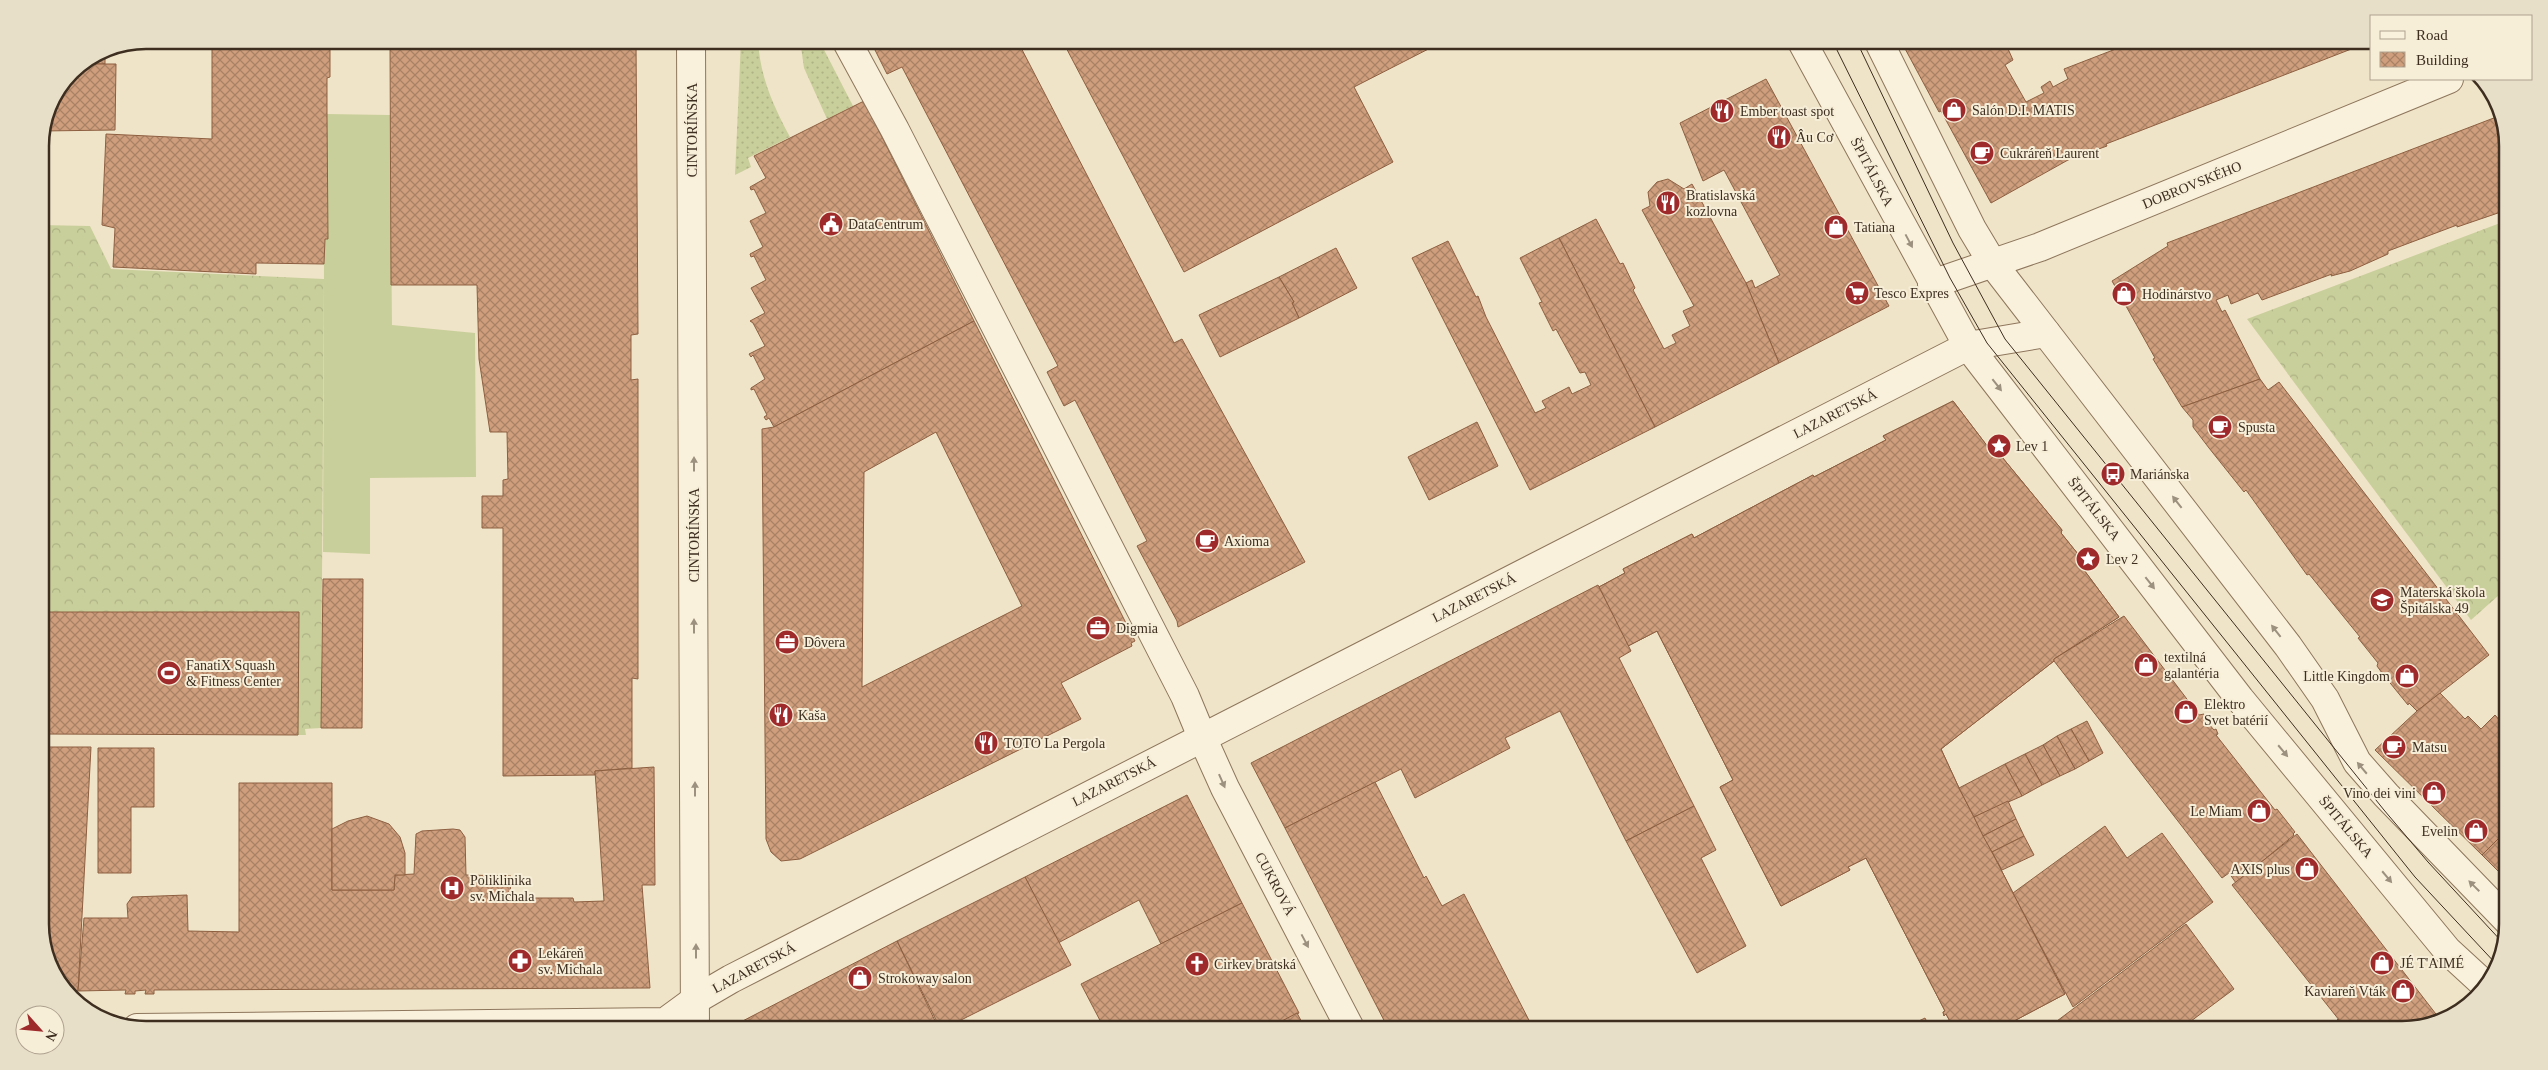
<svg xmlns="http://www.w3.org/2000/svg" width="2548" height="1070" viewBox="0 0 2548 1070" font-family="Georgia,serif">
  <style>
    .grass { fill: url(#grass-dots) }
    .forest { fill: url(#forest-crowns) }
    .garden { fill: #c9cf9b }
    .building { fill: url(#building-cross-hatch); stroke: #8d5f41; fill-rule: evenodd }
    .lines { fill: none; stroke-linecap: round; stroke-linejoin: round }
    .pedestrian-casing { stroke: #8d765c; stroke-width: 30 }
    .minor-casing { stroke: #8d765c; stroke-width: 30 }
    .pedestrian { stroke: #faf1dc; stroke-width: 28 }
    .minor { stroke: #faf1dc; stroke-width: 28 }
    .tram { stroke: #3d2e20; stroke-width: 1 }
    .oneway { fill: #9c907e }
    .labels { text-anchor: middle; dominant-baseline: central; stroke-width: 4; stroke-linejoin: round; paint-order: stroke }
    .poi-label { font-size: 14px; fill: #3d2e20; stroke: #f7eed8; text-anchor: start }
    .street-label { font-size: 14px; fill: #3d2e20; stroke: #f7eed8 }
    .rim { fill: none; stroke: #3d2e20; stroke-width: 2.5 }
  </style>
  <defs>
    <pattern id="grass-dots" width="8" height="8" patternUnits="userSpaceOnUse" patternTransform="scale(1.25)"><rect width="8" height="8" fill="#c9cf9b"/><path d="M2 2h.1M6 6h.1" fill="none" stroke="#aeb285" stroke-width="1.8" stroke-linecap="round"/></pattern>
    <pattern id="forest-crowns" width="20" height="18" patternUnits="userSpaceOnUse" patternTransform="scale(1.25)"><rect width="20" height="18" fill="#c9cf9b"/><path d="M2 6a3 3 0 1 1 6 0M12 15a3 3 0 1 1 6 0" fill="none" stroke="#aeb285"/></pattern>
    <pattern id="building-cross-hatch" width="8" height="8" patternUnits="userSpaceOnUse" patternTransform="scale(1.25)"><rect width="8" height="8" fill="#cf9f7d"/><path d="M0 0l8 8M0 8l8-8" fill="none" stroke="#a98266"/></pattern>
  </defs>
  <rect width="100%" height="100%" fill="#f0e4c8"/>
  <g class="grass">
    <path d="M741 40H758C760 77 773 105 790 137L748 158 751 167 735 175Z"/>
    <polygon points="800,40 819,40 853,106 827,119 804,68"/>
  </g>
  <g class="forest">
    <polygon points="2508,220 2508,587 2471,620 2247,319"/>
    <polygon points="40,225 90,226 111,269 324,279 321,728 305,729 306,735 298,735 298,612 40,612"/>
  </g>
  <polygon class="garden" points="327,114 390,115 392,325 475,333 476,477 370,478 370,554 323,552 324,264 325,239 328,239"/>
  <g class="building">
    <polygon points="212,40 330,40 330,77 327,78 327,114 328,239 325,239 324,264 256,263 256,274 113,267 115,228 102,225 106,134 212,139"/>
    <polygon points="390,40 636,40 638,334 631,335 631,380 638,379 638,679 632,678 632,768 595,771 595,775 503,776 503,528 482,528 482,496 503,496 503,480 508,479 507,432 490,432 479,359 477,285 391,285"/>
    <polygon points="870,40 1017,40 1174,343 1182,339 1305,562 1178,627 1177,621 1137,546 1147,541 1075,400 1064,406 1047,372 1058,366 902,67 887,74"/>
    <polygon points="1062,40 1446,40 1354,87 1393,162 1184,272"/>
    <polygon points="1903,40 2004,40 2013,60 2005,65 2026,102 2044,93 2041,87 2050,81 2053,87 2068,79 2064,69 2139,40 2372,41 2106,144 2107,146 2068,160 1991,203 1941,111 1939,112 1902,43"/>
    <polygon points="105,48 105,64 82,64"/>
    <polygon points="82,64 116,64 115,130 42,131 48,105 71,71"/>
    <polygon points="1766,79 1889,306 1779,363 1746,283 1752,280 1755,288 1780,275 1724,170 1703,181 1680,123"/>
    <polygon points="864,101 974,321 774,427 769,418 766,420 764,417 767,415 754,389 751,390 751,388 765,379 753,355 751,357 749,354 765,346 753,323 750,321 765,313 751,288 766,280 754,256 751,257 750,254 763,247 750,221 766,213 754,189 751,190 750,187 766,178 754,156"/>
    <polygon points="2499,116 2508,139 2508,207 2498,213 2457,227 2457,225 2388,251 2388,254 2350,271 2331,276 2332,274 2262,300 2258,293 2231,304 2228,295 2216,300 2222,312 2225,310 2260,379 2182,407 2153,359 2155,358 2112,281 2168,246 2167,243"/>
    <polygon points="1668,179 1684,189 1692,184 1746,283 1779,363 1655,427 1559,238 1596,219 1620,264 1623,263 1635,288 1633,290 1664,349 1676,343 1672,335 1690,326 1683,311 1694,306 1642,210 1650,206 1648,192 1657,182"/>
    <polygon points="1559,238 1655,427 1530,490 1412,258 1448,241 1476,297 1478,296 1486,317 1535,413 1546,408 1542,401 1569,387 1572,394 1591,385 1585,372 1580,373 1556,329 1553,331 1539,303 1542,302 1520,258"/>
    <polygon points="1336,248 1357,288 1299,318 1292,303 1294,302 1279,277"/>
    <polygon points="1279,277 1294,302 1292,303 1299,318 1220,357 1199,315"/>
    <path d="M974 321 1135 641 1131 643 1132 646 1061 683 1081 719 800 859 781 861 771 852 766 839 762 429 774 427ZM936 432 1022 606 862 687 864 472Z"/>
    <polygon points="2260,379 2268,390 2279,382 2489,655 2417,711 2409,703 2408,705 2382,673 2377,666 2378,663 2358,638 2360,637 2309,574 2307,575 2246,490 2244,492 2209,448 2193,427 2193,420 2182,407"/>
    <path d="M1953 401 1988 447 1991 444 1994 447 1997 445 2000 447 1997 451 2062 530 2061 533 2082 559 2086 557 2089 560 2084 570 2119 617 2054 659V661L1941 749 1959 788 2065 994 1997 1030H1951L1950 1027 1952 1025 1946 1014 1944 1016 1943 1012 1945 1011 1866 858 1848 867 1850 870 1781 906 1720 787 1733 780 1657 631 1628 646 1599 587 1625 573 1623 569 1692 534 1694 538 1813 475 1814 477 1886 440 1883 436ZM1915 498 1948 541 1931 552 1929 551 1927 558H1930L1960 596V601L1967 602V597L1982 584 2006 614 1908 692 1897 670 1899 669 1889 654 1891 653 1888 649 1886 650 1850 579 1843 562 1842 564 1830 542ZM1752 583 1771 620 1694 659 1674 622ZM1810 696 1829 732 1752 772 1733 736Z"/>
    <polygon points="1953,401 1988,447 1991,444 1994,447 1997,445 2000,447 1997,451 2062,530 2061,533 2082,559 2086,557 2089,560 2084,570 2119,617 2054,659 2054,661 1941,749 1959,788 2065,994 1997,1030 1951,1030 1950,1027 1952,1025 1946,1014 1944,1016 1943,1012 1945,1011 1866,858 1848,867 1850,870 1781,906 1720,787 1733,780 1657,631 1628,646 1599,587 1625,573 1623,569 1692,534 1694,538 1813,475 1814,477 1886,440 1883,436"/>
    <polygon points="1477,422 1498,466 1429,500 1408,457"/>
    <polygon points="323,579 363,579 362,728 321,728"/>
    <polygon points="1598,585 1631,651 1619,658 1694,806 1626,841 1560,711 1505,738 1510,748 1415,798 1401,769 1285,828 1251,763"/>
    <polygon points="40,612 299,612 298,735 40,734"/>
    <polygon points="2124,616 2199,715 2204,714 2208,723 2214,730 2216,729 2218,734 2216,735 2275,810 2277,809 2295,832 2293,834 2294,835 2236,883 2229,873 2222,878 2054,661 2054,659"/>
    <polygon points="2440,693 2465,719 2468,716 2481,729 2495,715 2508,730 2508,741 2501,748 2508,755 2508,829 2482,855 2375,750 2417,711"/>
    <polygon points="2087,721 2103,753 2089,761 2071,729"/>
    <polygon points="2071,729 2089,761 2075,769 2057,736"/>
    <polygon points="2057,736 2075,769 2060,776 2043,745"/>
    <polygon points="2043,745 2060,776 2042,785 2025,754"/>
    <polygon points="40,747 91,747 78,991 65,991 62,988 40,931"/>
    <polygon points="98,748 154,748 154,807 131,807 131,873 98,873"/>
    <polygon points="2025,754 2042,785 2022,796 2005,764"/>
    <polygon points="2005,764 2022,796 1974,817 1959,788"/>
    <polygon points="654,767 655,885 642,885 650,988 154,990 154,994 145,994 146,990 135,991 135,994 125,994 126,990 78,991 84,918 128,918 127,904 132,897 187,895 188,931 239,932 239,783 332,783 332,890 394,890 395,875 414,874 416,834 422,831 453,829 460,830 465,837 466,875 511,876 510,898 573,898 574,902 604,901 595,771"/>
    <polygon points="1375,782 1424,878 1426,876 1442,906 1464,894 1534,1030 1389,1030 1285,828"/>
    <polygon points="1187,795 1242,903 1161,944 1139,900 1058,943 1025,877"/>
    <polygon points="2008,801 2016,819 1983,836 1974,817"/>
    <polygon points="1694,806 1716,850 1701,858 1746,946 1697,973 1626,841"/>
    <polygon points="367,816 389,824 400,837 405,853 405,875 395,875 394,890 332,890 332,829 348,821"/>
    <polygon points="2016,819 2024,836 1992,852 1983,836"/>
    <polygon points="2105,826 2127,858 2162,833 2213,902 2073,1007 2013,893"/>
    <polygon points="2508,829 2508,881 2482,855"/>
    <polygon points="2297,834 2439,1018 2436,1020 2402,1030 2347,1030 2232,885"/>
    <polygon points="2024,836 2034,855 2002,870 1992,852"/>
    <polygon points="1025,877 1071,965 941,1030 897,941"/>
    <polygon points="1242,903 1299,1013 1265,1030 1105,1030 1081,984"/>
    <polygon points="2186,924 2234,989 2179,1030 2045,1030"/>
    <polygon points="897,941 938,1027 933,1030 733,1030 733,1026"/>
    <polygon points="1297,1013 1306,1030 1265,1030"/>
    <polygon points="1925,1018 1931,1030 1900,1030"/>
    <polygon points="2338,1019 2347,1030 2324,1030 2334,1023"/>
  </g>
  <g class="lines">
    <defs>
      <polyline id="pedestrian" points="846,40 895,130 1185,696 1202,737"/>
      <g id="minor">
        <polyline points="691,40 695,1030"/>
        <polyline points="1801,40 1968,346 2240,699 2447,950 2484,984"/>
        <polyline points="1878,40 1972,229 1993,264 2288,646 2325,699 2357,762 2386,795 2508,921"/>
        <polyline points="1932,284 2040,247 2449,79"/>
        <polyline points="1202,737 1225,788 1351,1030"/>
        <polyline points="137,1028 665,1022 695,1000 731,979 1968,346 2046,333"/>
      </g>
    </defs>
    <use href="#pedestrian" class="pedestrian-casing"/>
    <use href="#minor" class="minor-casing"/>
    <use href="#pedestrian" class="pedestrian"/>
    <use href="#minor" class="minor"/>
    <g class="tram">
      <polyline points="1832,40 1950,278 1987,343 2415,877 2498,966"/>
      <polyline points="1856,40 1953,243 2005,339 2384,810 2428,862 2504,944"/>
    </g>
  </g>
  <defs><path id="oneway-solid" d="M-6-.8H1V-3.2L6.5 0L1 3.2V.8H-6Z" transform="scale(1.25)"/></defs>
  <g class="oneway">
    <use href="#oneway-solid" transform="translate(1909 241) rotate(62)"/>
    <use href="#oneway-solid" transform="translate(1997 385) rotate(52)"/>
    <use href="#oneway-solid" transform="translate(694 464) rotate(-90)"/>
    <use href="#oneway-solid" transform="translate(2177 502) rotate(-128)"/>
    <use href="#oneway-solid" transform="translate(2150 583) rotate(52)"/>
    <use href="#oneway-solid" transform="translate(694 626) rotate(-90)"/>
    <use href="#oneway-solid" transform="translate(2276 631) rotate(-128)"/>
    <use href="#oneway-solid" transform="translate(2283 751) rotate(50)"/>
    <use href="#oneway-solid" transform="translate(2362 768) rotate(-130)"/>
    <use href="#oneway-solid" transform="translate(1222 781) rotate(66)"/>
    <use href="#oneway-solid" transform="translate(695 789) rotate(-90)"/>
    <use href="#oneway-solid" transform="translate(2387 877) rotate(50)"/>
    <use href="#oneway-solid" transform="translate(2474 886) rotate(-135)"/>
    <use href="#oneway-solid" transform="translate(1305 941) rotate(62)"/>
    <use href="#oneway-solid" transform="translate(696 951) rotate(-90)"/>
  </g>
  <defs>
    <symbol id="shop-disc" viewBox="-11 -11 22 22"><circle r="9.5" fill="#9e2a2b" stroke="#f7eed8"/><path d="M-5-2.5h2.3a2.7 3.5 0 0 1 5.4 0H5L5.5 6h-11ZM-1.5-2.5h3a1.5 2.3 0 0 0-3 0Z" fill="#fff"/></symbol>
    <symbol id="restaurant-disc" viewBox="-11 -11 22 22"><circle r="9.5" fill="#9e2a2b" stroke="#f7eed8"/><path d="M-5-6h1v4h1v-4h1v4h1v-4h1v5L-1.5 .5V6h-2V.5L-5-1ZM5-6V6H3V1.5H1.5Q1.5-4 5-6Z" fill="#fff"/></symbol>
    <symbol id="cafe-disc" viewBox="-11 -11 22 22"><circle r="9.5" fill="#9e2a2b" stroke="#f7eed8"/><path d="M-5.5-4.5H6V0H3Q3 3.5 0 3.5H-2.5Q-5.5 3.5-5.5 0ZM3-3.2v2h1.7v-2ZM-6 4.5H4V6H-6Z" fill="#fff"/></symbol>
    <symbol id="civic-disc" viewBox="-11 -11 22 22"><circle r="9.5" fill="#9e2a2b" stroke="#f7eed8"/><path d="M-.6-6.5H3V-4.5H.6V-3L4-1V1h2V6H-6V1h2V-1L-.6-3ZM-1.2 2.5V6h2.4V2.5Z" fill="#fff"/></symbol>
    <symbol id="supermarket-disc" viewBox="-11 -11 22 22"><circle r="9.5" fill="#9e2a2b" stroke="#f7eed8"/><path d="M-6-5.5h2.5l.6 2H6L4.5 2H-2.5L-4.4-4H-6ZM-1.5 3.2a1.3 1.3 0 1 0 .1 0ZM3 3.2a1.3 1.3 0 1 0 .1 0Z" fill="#fff"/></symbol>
    <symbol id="sight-disc" viewBox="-11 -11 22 22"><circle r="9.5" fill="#9e2a2b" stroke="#f7eed8"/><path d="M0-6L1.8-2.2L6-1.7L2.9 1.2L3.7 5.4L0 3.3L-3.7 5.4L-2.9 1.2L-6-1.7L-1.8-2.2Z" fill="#fff"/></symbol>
    <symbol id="bus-disc" viewBox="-11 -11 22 22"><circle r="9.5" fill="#9e2a2b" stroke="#f7eed8"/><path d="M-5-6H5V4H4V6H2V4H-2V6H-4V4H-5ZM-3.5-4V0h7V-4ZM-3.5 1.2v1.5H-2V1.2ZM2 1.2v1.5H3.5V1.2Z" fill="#fff"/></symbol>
    <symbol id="school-disc" viewBox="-11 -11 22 22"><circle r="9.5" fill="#9e2a2b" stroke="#f7eed8"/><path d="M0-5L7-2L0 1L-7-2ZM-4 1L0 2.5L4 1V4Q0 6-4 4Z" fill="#fff"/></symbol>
    <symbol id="office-disc" viewBox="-11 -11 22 22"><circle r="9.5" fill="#9e2a2b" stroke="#f7eed8"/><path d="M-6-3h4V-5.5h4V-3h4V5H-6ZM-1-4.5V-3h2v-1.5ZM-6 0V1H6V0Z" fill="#fff"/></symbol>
    <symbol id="stadium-disc" viewBox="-11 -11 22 22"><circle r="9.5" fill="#9e2a2b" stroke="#f7eed8"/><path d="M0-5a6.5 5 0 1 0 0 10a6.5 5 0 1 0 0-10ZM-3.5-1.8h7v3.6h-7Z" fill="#fff"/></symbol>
    <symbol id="hospital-disc" viewBox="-11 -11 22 22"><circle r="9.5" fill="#9e2a2b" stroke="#f7eed8"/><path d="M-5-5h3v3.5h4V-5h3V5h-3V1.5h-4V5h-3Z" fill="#fff"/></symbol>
    <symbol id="pharmacy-disc" viewBox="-11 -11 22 22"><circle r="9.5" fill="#9e2a2b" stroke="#f7eed8"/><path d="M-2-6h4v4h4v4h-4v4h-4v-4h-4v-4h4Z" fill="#fff"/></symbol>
    <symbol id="church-disc" viewBox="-11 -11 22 22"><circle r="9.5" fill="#9e2a2b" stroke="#f7eed8"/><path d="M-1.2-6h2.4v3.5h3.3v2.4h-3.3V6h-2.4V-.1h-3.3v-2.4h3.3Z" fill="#fff"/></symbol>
  </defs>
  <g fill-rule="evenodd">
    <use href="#shop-disc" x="1940" y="96" width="28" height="28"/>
    <use href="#restaurant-disc" x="1708" y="97" width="28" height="28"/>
    <use href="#restaurant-disc" x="1765" y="123" width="28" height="28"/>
    <use href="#cafe-disc" x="1968" y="139" width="28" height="28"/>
    <use href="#restaurant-disc" x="1654" y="189" width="28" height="28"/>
    <use href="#civic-disc" x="817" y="210" width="28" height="28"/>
    <use href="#shop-disc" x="1822" y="213" width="28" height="28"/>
    <use href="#supermarket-disc" x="1843" y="279" width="28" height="28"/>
    <use href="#shop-disc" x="2110" y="280" width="28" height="28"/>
    <use href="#cafe-disc" x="2206" y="413" width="28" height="28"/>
    <use href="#sight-disc" x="1985" y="432" width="28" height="28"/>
    <use href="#bus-disc" x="2099" y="460" width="28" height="28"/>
    <use href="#cafe-disc" x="1193" y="527" width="28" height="28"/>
    <use href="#sight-disc" x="2074" y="545" width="28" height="28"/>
    <use href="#school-disc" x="2368" y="586" width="28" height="28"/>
    <use href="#office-disc" x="1084" y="614" width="28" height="28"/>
    <use href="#office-disc" x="773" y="628" width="28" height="28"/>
    <use href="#shop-disc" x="2132" y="651" width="28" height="28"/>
    <use href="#stadium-disc" x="155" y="659" width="28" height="28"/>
    <use href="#shop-disc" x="2393" y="662" width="28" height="28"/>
    <use href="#shop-disc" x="2172" y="698" width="28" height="28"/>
    <use href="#restaurant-disc" x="767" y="701" width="28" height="28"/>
    <use href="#restaurant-disc" x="972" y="729" width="28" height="28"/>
    <use href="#cafe-disc" x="2380" y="733" width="28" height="28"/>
    <use href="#shop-disc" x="2420" y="779" width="28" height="28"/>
    <use href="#shop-disc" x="2245" y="797" width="28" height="28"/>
    <use href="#shop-disc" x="2462" y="817" width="28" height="28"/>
    <use href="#shop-disc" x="2293" y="855" width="28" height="28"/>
    <use href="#hospital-disc" x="438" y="874" width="28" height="28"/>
    <use href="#pharmacy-disc" x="506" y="947" width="28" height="28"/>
    <use href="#shop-disc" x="2368" y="949" width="28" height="28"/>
    <use href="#church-disc" x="1183" y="950" width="28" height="28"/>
    <use href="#shop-disc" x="846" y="964" width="28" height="28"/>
    <use href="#shop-disc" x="2389" y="977" width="28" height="28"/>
  </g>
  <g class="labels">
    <g class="poi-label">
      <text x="1972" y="110">Salón D.I. MATIS</text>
      <text x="1740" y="111">Ember toast spot</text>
      <text x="1796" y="137">Âu Cơ</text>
      <text x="2000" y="153">Cukráreň Laurent</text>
      <text x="1686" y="195">Bratislavská<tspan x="1686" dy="16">kozlovna</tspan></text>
      <text x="848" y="224">DataCentrum</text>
      <text x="1854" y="227">Tatiana</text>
      <text x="1874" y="293">Tesco Expres</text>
      <text x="2142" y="294">Hodinárstvo</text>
      <text x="2238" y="427">Spusta</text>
      <text x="2016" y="446">Lev 1</text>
      <text x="2130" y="474">Mariánska</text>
      <text x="1224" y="541">Axioma</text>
      <text x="2106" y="559">Lev 2</text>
      <text x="2400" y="592">Materská škola<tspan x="2400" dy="16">Špitálska 49</tspan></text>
      <text x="1116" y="628">Digmia</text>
      <text x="804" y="642">Dôvera</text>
      <text x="2164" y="657">textilná<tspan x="2164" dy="16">galantéria</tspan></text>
      <text x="186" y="665">FanatiX Squash<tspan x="186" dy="16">&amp; Fitness Center</tspan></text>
      <text x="2390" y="676" text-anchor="end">Little Kingdom</text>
      <text x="2204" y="704">Elektro<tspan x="2204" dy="16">Svet batérií</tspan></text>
      <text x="798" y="715">Kaša</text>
      <text x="1004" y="743">TOTO La Pergola</text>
      <text x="2412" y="747">Matsu</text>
      <text x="2416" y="793" text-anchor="end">Vino dei vini</text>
      <text x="2242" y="811" text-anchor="end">Le Miam</text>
      <text x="2458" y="831" text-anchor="end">Evelin</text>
      <text x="2290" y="869" text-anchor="end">AXIS plus</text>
      <text x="470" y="880">Poliklinika<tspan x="470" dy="16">sv. Michala</tspan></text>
      <text x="538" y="953">Lekáreň<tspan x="538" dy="16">sv. Michala</tspan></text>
      <text x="2400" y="963">JÉ T'AIMÉ</text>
      <text x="1214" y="964">Cirkev bratská</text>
      <text x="878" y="978">Strokoway salon</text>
      <text x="2386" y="991" text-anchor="end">Kaviareň Vták</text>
    </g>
    <g class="street-label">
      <text transform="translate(692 130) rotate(-90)">CINTORÍNSKA</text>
      <text transform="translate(1872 172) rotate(62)">ŠPITÁLSKA</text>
      <text transform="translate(2192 185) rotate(-22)">DOBROVSKÉHO</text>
      <text transform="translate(1835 414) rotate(-27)">LAZARETSKÁ</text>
      <text transform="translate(2094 509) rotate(52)">ŠPITÁLSKA</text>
      <text transform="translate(694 535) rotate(-90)">CINTORÍNSKA</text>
      <text transform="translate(1474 598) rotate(-27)">LAZARETSKÁ</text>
      <text transform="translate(1114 782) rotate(-27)">LAZARETSKÁ</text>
      <text transform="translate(2346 827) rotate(50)">ŠPITÁLSKA</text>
      <text transform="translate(1275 884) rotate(62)">CUKROVÁ</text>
      <text transform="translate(754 968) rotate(-28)">LAZARETSKÁ</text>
    </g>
  </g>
  <path d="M0 0H2548V1070H0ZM146 49H2402A97 97 0 0 1 2499 146V924A97 97 0 0 1 2402 1021H146A97 97 0 0 1 49 924V146A97 97 0 0 1 146 49Z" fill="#e8dfc9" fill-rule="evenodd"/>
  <path class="rim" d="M146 49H2402A97 97 0 0 1 2499 146V924A97 97 0 0 1 2402 1021H146A97 97 0 0 1 49 924V146A97 97 0 0 1 146 49Z"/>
  <rect x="2370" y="15" width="162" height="65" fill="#f7eed8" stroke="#ada18e"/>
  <rect x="2380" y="31" width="25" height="8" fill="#faf1dc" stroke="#ada18e"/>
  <text x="2416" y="40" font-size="15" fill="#3d2e20">Road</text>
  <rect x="2380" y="52" width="25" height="15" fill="url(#building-cross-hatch)" stroke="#ada18e"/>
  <text x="2416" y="65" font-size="15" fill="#3d2e20">Building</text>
  <g transform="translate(40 1030) rotate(117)"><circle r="24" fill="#f7eed8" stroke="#ada18e"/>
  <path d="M0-4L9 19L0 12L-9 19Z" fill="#9e2a2b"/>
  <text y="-8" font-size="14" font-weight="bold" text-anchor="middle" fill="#3d2e20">N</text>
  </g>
</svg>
